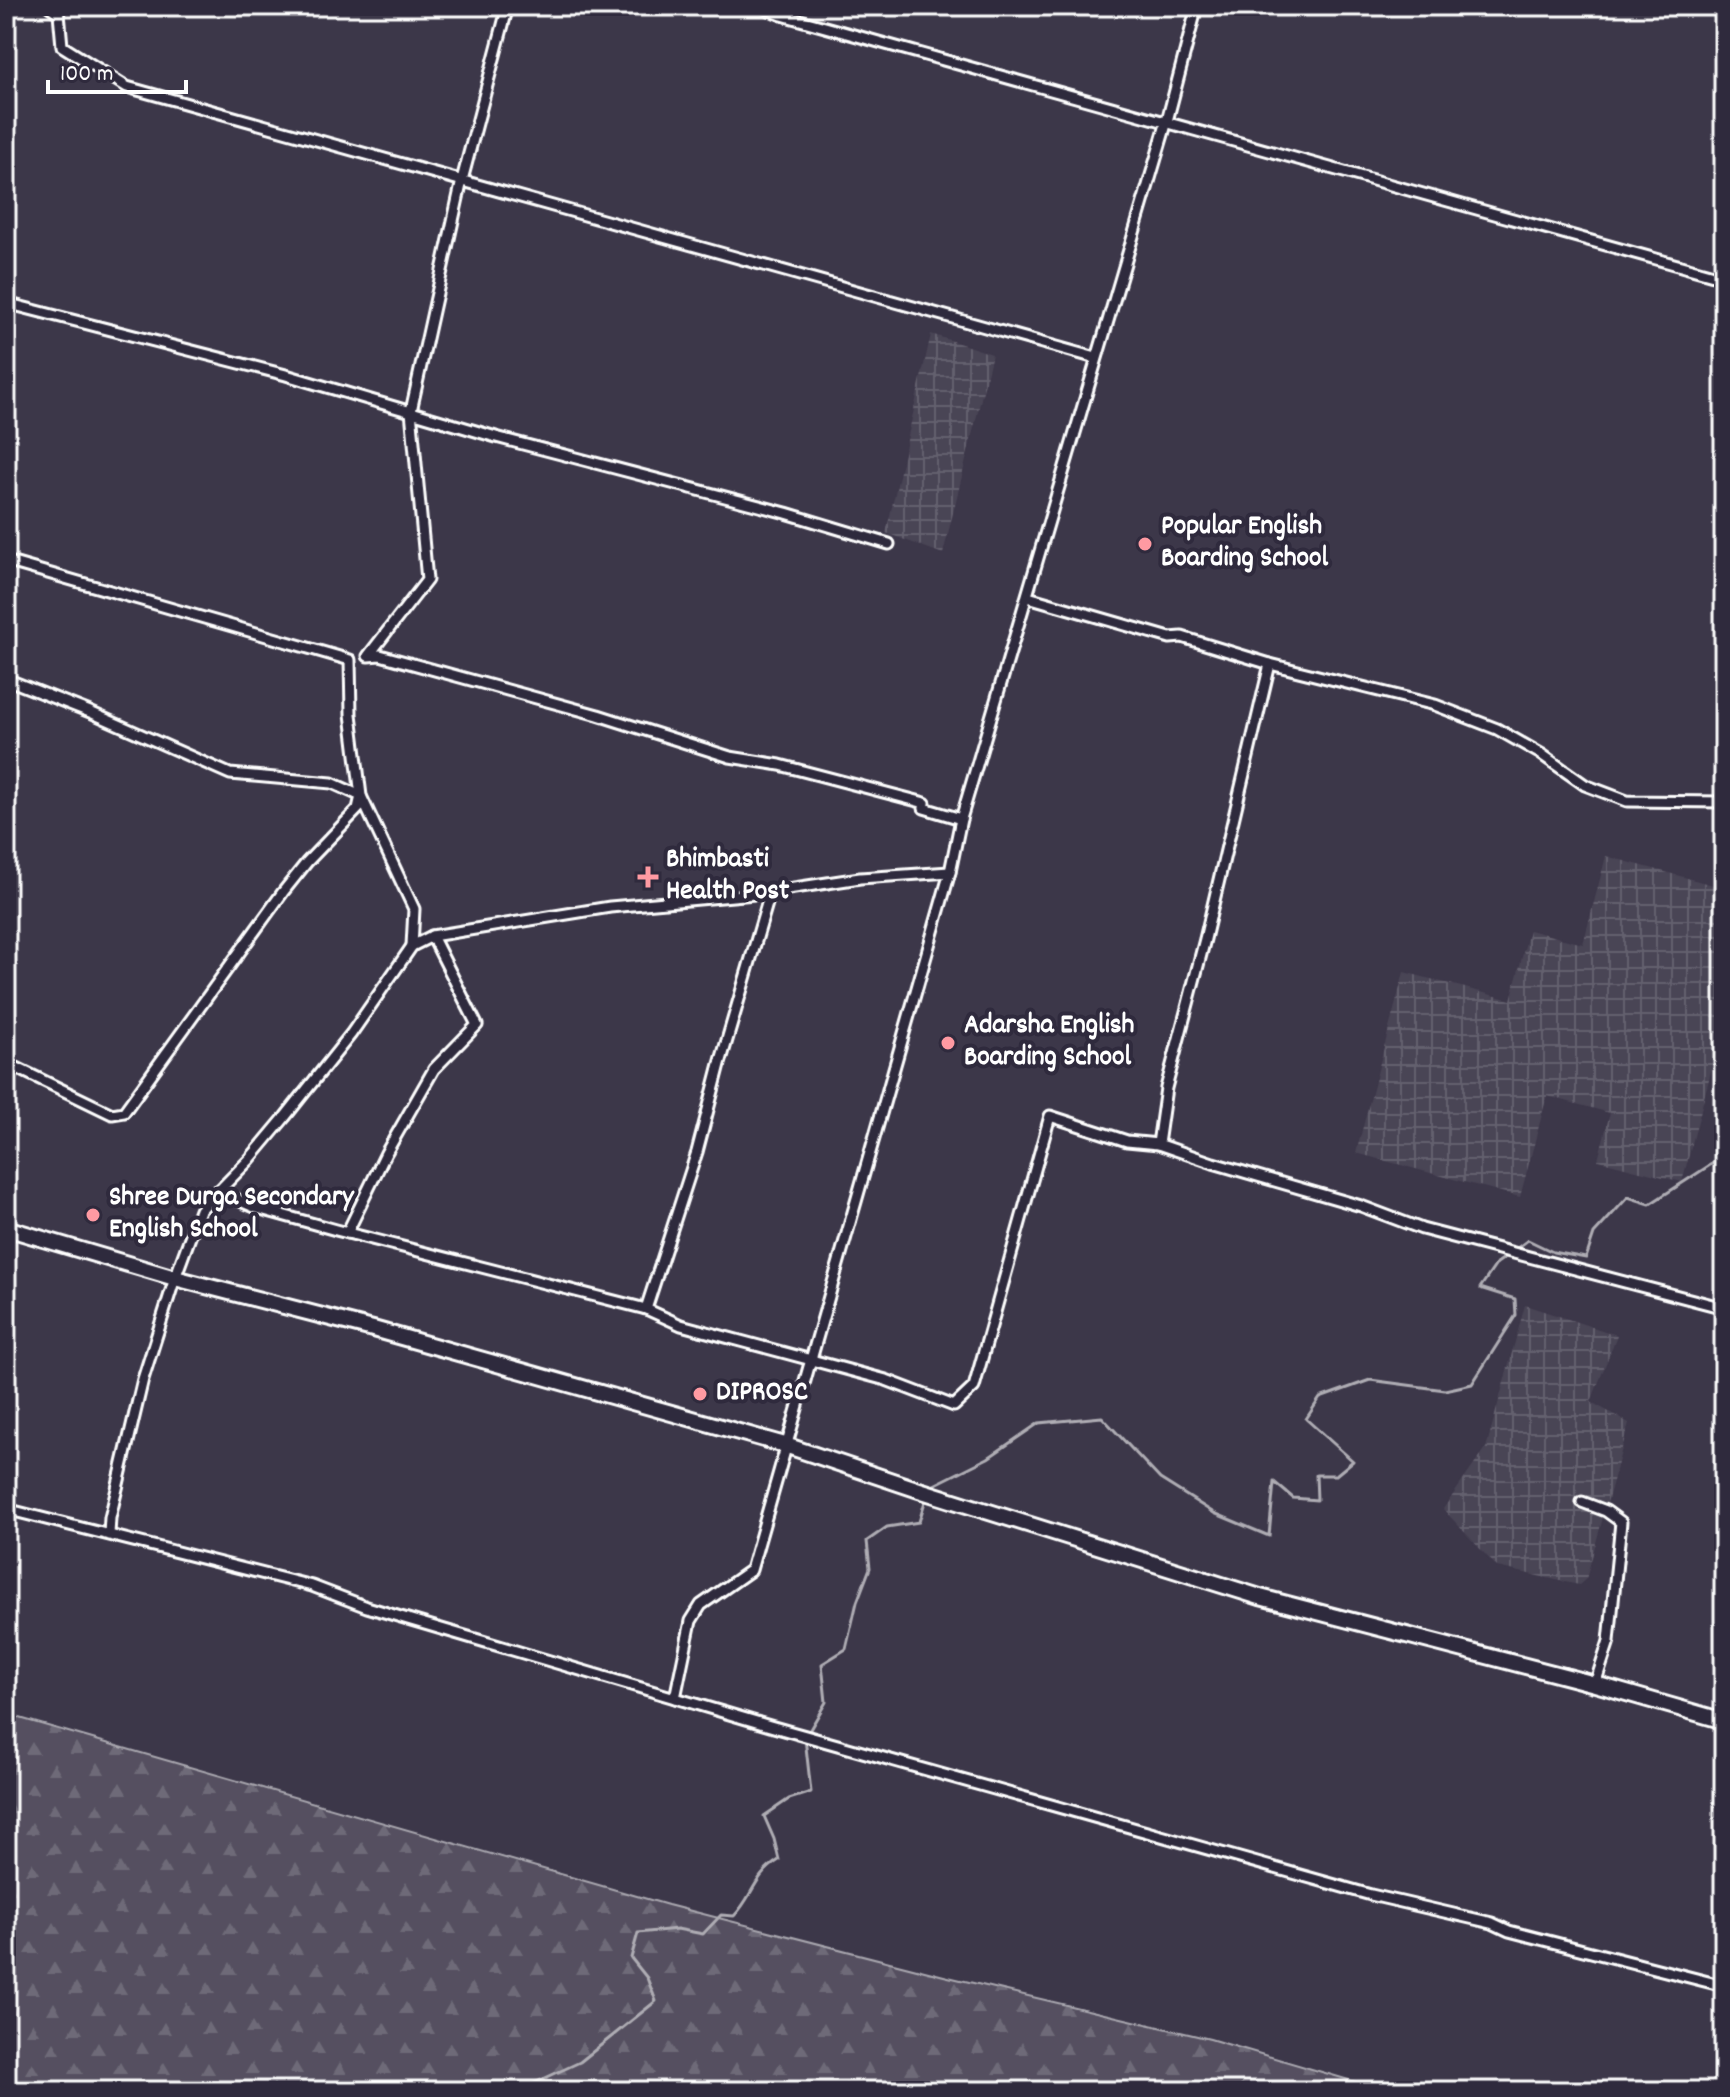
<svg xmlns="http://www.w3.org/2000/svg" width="1730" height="2097" viewBox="0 0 1730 2097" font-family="Dekko,sans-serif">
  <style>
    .industrial { fill: url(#industrial-grid) }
    .forest { fill: url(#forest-firs); stroke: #aaa8b0; stroke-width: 2 }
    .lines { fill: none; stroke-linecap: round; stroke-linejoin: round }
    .stream { stroke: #afadb4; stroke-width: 3 }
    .street-casing { stroke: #fff; stroke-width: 15 }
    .primary-casing { stroke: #fff; stroke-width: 20 }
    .street { stroke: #2f2a3d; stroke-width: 9 }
    .primary { stroke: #2f2a3d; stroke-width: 14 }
    .poi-dot { fill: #ff9aa2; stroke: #2f2a3d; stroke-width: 3 }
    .labels { text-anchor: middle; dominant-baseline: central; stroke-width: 8; stroke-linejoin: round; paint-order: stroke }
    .poi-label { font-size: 28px; font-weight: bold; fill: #fff; stroke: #2f2a3d; text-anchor: start }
  </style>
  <defs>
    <pattern id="industrial-grid" width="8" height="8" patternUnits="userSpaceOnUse" patternTransform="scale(2)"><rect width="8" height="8" fill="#494455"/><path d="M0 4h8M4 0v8" fill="none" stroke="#64606e"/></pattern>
    <pattern id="forest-firs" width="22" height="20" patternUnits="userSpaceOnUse" patternTransform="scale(2)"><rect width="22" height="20" fill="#555060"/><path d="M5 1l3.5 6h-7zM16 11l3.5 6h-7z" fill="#6e6a78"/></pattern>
  </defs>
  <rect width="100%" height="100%" fill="#3c3749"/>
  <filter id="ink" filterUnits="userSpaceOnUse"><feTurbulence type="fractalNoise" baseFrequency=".0125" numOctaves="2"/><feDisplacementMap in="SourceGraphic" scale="16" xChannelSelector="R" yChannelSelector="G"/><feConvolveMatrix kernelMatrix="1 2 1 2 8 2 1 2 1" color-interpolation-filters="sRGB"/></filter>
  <g filter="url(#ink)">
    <g class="industrial">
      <polygon points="931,334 992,354 943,554 886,533"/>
      <polygon points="1606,856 1724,888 1724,1022 1682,1182 1598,1160 1610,1113 1547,1096 1520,1197 1356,1153 1404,972 1511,1000 1529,930 1583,944"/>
      <polygon points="1525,1305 1617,1335 1591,1402 1629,1423 1586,1579 1579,1585 1497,1567 1443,1509 1486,1448"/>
    </g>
    <polygon class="forest" points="6,1714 668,1905 944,1976 1210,2039 1386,2091 6,2091"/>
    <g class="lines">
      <g class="stream">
        <polyline points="1516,1249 1528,1240 1553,1252 1586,1258 1594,1234 1628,1197 1650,1204 1724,1156"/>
        <polyline points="930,1487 988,1458 1039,1423 1102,1417 1160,1479 1214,1513 1269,1536 1274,1482 1293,1498 1317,1500 1316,1475 1336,1475 1353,1461 1306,1419 1320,1398 1370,1380 1445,1390 1472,1384 1516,1315 1515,1299 1480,1288 1497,1263 1510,1254"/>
        <polyline points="344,2091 396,2083 437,2091"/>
        <path d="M517 2091 580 2062 656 2001 647 1978 631 1958 638 1933 677 1929 703 1934 721 1915 734 1916C753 1897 753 1876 779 1860L774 1839 764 1816 789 1799 811 1792 805 1738 826 1702 822 1664 846 1649 857 1602 870 1568 867 1541 887 1527 919 1522 926 1498"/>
      </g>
      <defs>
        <g id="street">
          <polyline points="49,6 59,13 62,46 127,87 1096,358"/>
          <polyline points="508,6 462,180 411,411 427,580 368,656 380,655 598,715 730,757 780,765 925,803 924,808 961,819"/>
          <polyline points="760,6 782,15 1724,278"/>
          <polyline points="6,12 8,6"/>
          <polyline points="6,303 286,375 496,437 786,513 889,544"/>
          <polyline points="6,561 350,660 351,714 361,796 414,909 412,946"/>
          <polyline points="1028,597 1170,638 1182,637 1270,664 1435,705 1497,729 1541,754 1585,785 1627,801 1724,802"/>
          <polyline points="6,679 90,712 230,774 332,783 361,796 358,809 307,862 283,892 124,1112 112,1114 17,1068 6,1080"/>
          <polyline points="1158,1144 1213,1163 1361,1206 1422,1229 1724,1308"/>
          <polyline points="217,1191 257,1208 336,1230 646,1309 681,1325 886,1380 954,1406 974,1387 1050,1116 1127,1141 1158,1144 1166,1088 1205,939 1270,664"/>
          <polyline points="347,1233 386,1153 434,1069 477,1025 432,936"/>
          <polyline points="646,1309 697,1152 720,1064 771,890"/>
          <polyline points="1582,1502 1606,1511 1621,1522 1609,1641 1595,1684"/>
          <polyline points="6,1509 312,1586 367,1607 770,1726 1371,1895 1492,1923 1509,1931 1724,1986"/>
          <polyline points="109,1534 110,1518 143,1379 175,1278 200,1210 249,1160 285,1117 351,1034 412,946 432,936 610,907 755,894 860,878 950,872"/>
          <polyline points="675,1698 691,1621 701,1605 751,1570 950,872 961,819 1167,121 1197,6"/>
        </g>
        <polyline id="primary" points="6,1228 175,1278 373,1329 785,1445 919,1490 1260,1597 1595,1684 1724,1721"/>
      </defs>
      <use href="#street" class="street-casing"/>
      <use href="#primary" class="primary-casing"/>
      <use href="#street" class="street"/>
      <use href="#primary" class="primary"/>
    </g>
  </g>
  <g class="poi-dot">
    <circle cx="1145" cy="544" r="8"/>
    <path d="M644 865h8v8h8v8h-8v8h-8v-8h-8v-8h8z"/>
    <circle cx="948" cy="1043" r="8"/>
    <circle cx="93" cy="1215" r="8"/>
    <circle cx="700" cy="1394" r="8"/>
  </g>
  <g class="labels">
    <g class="poi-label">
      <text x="1161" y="528">Popular English<tspan x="1161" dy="32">Boarding School</tspan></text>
      <text x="666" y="861">Bhimbasti<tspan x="666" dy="32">Health Post</tspan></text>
      <text x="964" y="1027">Adarsha English<tspan x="964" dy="32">Boarding School</tspan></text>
      <text x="109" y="1199">Shree Durga Secondary<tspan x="109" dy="32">English School</tspan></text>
      <text x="716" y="1394">DIPROSC</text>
    </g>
  </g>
  <rect width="1730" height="2097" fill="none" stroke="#2f2a3d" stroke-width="32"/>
  <rect x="16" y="16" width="1698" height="2065" fill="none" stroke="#fff" stroke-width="3" filter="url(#ink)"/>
  <path d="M48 80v12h138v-12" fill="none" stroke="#ffffff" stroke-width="4"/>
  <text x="60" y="80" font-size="24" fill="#ffffff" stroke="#2f2a3d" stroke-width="6" paint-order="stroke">100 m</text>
</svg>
